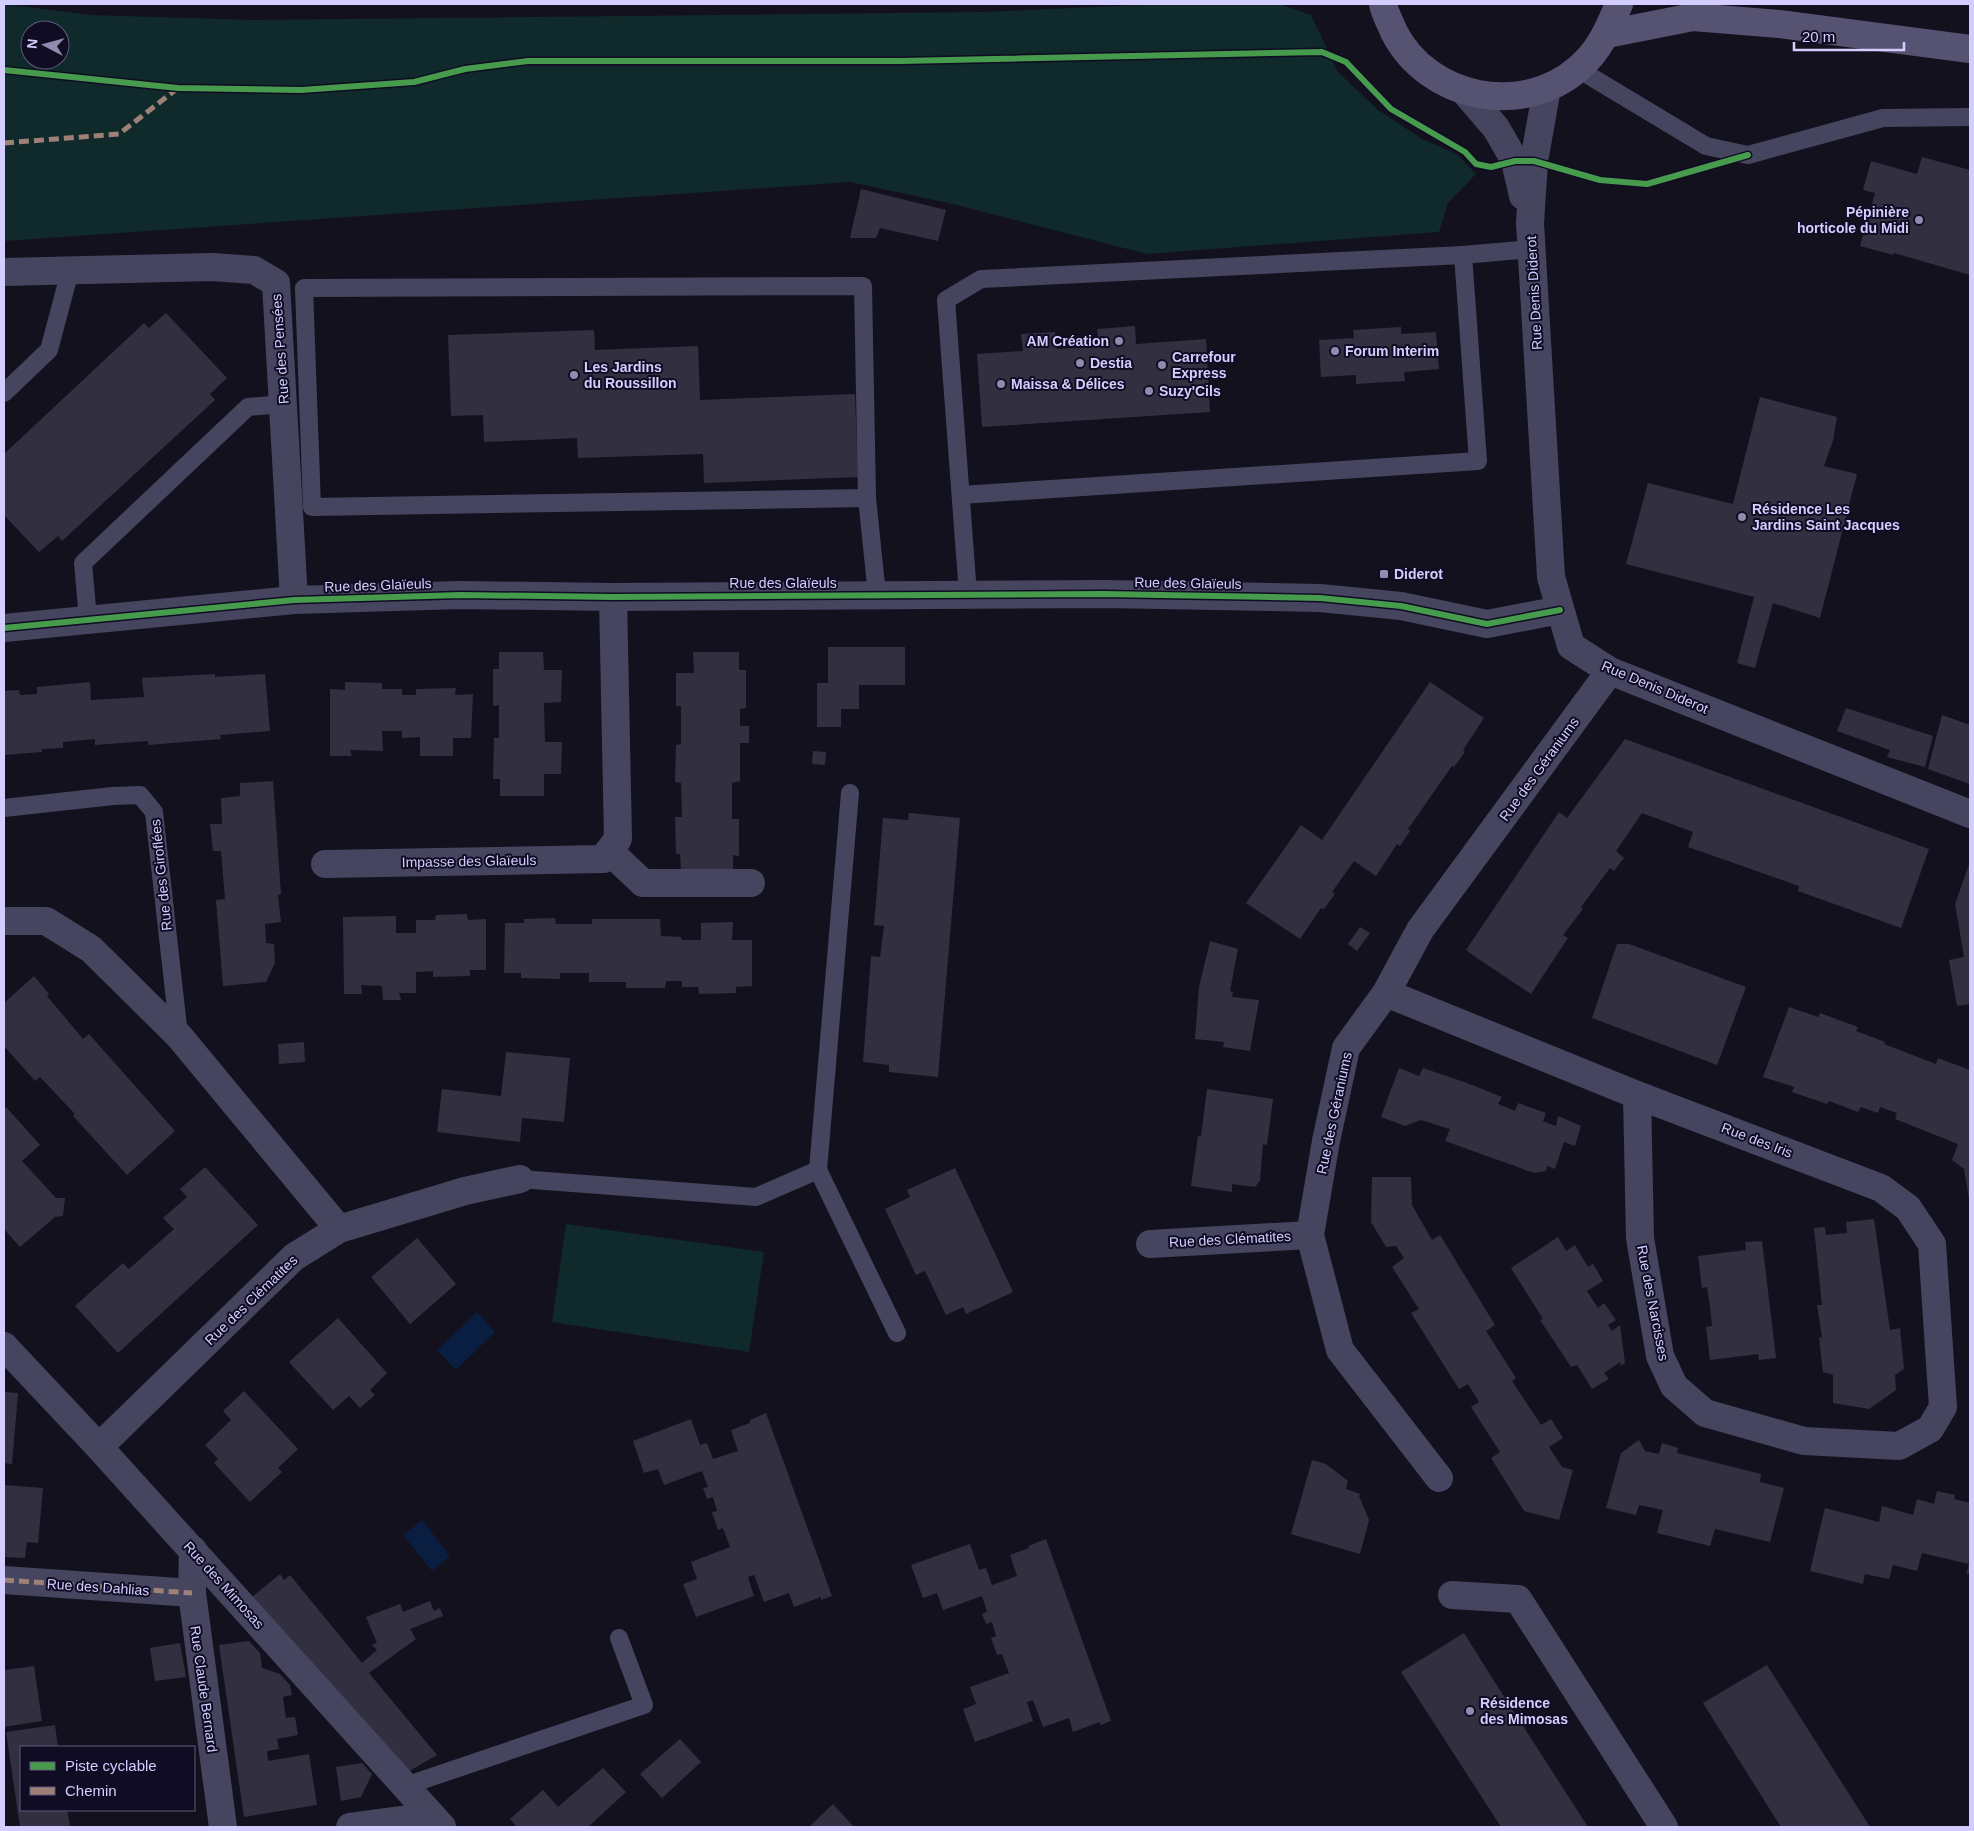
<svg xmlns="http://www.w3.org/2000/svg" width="1974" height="1831" viewBox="0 0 1974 1831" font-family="Arial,sans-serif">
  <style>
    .green { fill: #10292a; fill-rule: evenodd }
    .water { fill: #091e41 }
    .building { fill: #322f40 }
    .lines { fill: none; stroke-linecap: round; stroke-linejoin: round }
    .service { stroke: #46455f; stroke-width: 18 }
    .minor { stroke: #46455f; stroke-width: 28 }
    .secondary { stroke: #555272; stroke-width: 28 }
    .quiet { stroke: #9e8076; stroke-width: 5; stroke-dasharray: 10 5; stroke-linecap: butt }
    .cycleway-casing { stroke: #100c23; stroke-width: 9 }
    .cycleway { stroke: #469c4c; stroke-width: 6 }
    .poi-dot { fill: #908cb0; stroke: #100c23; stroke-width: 2 }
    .labels { text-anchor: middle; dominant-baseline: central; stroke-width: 4; stroke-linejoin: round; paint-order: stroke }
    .poi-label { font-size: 14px; font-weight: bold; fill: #d3ceff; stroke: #100c23; text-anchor: start }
    .street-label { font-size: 14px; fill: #d3ceff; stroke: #100c23 }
  </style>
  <rect width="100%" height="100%" fill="#14111e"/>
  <g class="green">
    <path d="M4 4 90 15 253 20 982 12 1164 4H1279L1311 15 1338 72 1377 109 1422 139 1457 154 1476 174 1448 203 1439 232 1147 254 953 204 850 182 4 241ZM30 30H60V60H30Z"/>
    <polygon points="566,1224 764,1252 749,1352 552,1322"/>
  </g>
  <g class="water">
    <polygon points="477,1312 495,1332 456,1370 437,1350"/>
    <polygon points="422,1520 450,1556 432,1571 403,1535"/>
  </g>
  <g class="building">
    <polygon points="1922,157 1970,170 1970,275 1894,253 1893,255 1860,246 1875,193 1863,190 1871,161 1917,174"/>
    <polygon points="861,189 946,210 938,241 880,228 876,238 850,238"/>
    <polygon points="166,313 227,378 210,394 215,400 62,541 58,536 39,552 4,515 4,454 144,323 149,328"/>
    <polygon points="1135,326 1136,344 1206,339 1210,412 982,427 977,354 1023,351 1021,334 1055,332 1057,349 1099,346 1097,329"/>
    <polygon points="1401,327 1401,334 1436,332 1439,369 1404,372 1405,381 1356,384 1356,375 1321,377 1319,340 1354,338 1353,330"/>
    <polygon points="594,330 595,350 698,346 700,400 855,394 858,477 704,483 703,454 578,458 577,438 484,442 483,415 451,416 448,335"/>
    <polygon points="1760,397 1837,417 1833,441 1824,466 1857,474 1820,618 1773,603 1755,668 1737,663 1754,597 1626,564 1648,483 1733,504"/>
    <polygon points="828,647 905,647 905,685 859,685 859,709 841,709 841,727 817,727 817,683 828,683"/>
    <polygon points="499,652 543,652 544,670 562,670 561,702 544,703 545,742 562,742 561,774 544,774 544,796 500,796 500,779 493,779 494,738 499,738 499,705 493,706 493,669 499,669"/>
    <polygon points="693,652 739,652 739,670 746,670 746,708 740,709 740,726 749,726 749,743 740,743 740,781 732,783 732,819 739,819 739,856 733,855 733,870 681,871 680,854 676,854 675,817 682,817 681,783 675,782 676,745 681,744 681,706 676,706 676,673 694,673"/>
    <polygon points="215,674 215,677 265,674 270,731 220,735 221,739 148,745 148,741 95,745 95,739 63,742 63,748 42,749 42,752 4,755 4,691 19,690 20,695 37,694 37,687 90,682 91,700 144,697 142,678"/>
    <polygon points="345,682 382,683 382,689 402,689 402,695 416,695 416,689 456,688 455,695 473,694 471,738 453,738 453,756 420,756 420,737 402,738 402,731 382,731 383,751 350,750 352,756 330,756 330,689 345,690"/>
    <polygon points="1430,682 1484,718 1463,750 1465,752 1454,767 1452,766 1408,829 1410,831 1400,846 1397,844 1376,876 1354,861 1332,892 1335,894 1324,909 1321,908 1300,939 1246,903 1301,825 1322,840"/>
    <polygon points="1846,708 1933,736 1925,767 1887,757 1890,750 1837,731"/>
    <polygon points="1942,715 1970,725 1970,784 1928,769"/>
    <polygon points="1625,739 1929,849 1901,928 1798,891 1799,886 1688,847 1693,832 1642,813 1616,851 1624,858 1614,871 1610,868 1581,907 1583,909 1563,935 1568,938 1531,994 1474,956 1466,950 1559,812 1567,818"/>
    <polygon points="813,751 826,752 825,765 812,764"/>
    <polygon points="273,781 281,894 278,895 281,922 265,924 266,943 274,944 275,963 266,982 223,986 216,900 225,899 221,851 213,851 210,824 222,824 221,798 240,796 240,783"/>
    <polygon points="909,813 960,818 938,1077 889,1072 889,1065 863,1062 871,956 880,957 884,926 874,925 883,818 908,820"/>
    <polygon points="1970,862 1970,1004 1957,1006 1949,960 1964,957 1955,904"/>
    <polygon points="467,914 468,920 486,919 486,970 470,970 470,976 433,977 433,971 416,972 416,993 399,993 401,1000 383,1000 382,986 361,985 362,994 344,994 343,917 396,916 396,933 416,933 416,920 435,920 436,915"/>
    <polygon points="555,918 556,924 592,924 592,919 660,919 661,936 681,937 682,940 701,940 701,923 733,922 732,940 752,940 752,986 736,987 736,993 699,994 698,987 682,987 682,981 666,981 665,988 626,988 626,982 589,982 589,973 560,973 560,979 521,978 521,973 504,973 505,923 524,923 524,919"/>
    <polygon points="1360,927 1370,933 1357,951 1348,944"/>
    <polygon points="1210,941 1238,949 1230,991 1233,992 1232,997 1259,1000 1250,1051 1223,1047 1224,1042 1195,1039 1199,987"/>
    <polygon points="1617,944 1629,944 1746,987 1717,1065 1592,1018"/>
    <polygon points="34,976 49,994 47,996 83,1039 89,1034 175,1131 127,1175 73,1116 75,1114 40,1077 35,1081 4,1046 4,1003"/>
    <polygon points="1789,1007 1818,1017 1820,1013 1858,1027 1856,1031 1885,1042 1884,1044 1936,1064 1938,1058 1970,1070 1970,1205 1964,1169 1952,1160 1958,1144 1895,1119 1897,1113 1880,1107 1878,1113 1861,1107 1858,1112 1829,1101 1827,1104 1792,1092 1794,1087 1763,1077"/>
    <polygon points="304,1042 305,1062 279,1064 278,1044"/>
    <polygon points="506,1052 570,1058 564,1122 522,1118 520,1142 437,1132 442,1089 501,1096"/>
    <polygon points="1399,1068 1419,1076 1423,1068 1467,1083 1502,1097 1498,1104 1515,1111 1518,1103 1546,1113 1543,1121 1556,1126 1558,1116 1581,1126 1575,1146 1564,1142 1555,1169 1547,1166 1546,1171 1534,1173 1445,1141 1450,1129 1421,1120 1405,1126 1381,1117"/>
    <polygon points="1207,1089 1273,1099 1267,1145 1263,1144 1260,1181 1255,1187 1232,1184 1232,1192 1191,1186 1198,1136 1201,1136"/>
    <polygon points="6,1107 40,1145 22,1161 56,1198 65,1198 63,1216 55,1217 20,1247 4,1229 4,1109"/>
    <polygon points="205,1167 258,1225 118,1353 75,1306 123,1263 129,1269 174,1229 163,1218 187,1197 180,1189"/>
    <polygon points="955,1168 1013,1292 966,1314 963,1307 946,1315 925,1271 916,1275 885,1209 910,1197 907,1190"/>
    <polygon points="1372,1177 1411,1177 1412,1205 1432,1240 1440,1235 1495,1325 1486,1331 1516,1378 1512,1381 1541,1425 1551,1419 1563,1438 1549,1447 1562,1467 1573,1470 1559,1520 1524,1511 1491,1458 1500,1452 1471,1407 1479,1402 1468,1384 1459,1389 1411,1313 1419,1309 1392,1267 1404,1258 1396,1246 1386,1247 1371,1222"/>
    <polygon points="1874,1219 1890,1330 1900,1328 1904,1369 1895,1375 1896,1390 1869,1409 1833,1403 1833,1375 1823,1372 1819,1338 1822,1337 1817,1305 1822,1305 1814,1228 1825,1227 1826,1235 1847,1233 1846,1222"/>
    <polygon points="1558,1237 1566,1251 1575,1245 1588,1267 1593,1264 1603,1281 1587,1291 1598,1308 1604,1303 1616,1320 1608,1325 1612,1331 1620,1325 1625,1363 1621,1366 1620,1362 1604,1373 1609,1379 1592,1389 1577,1365 1571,1367 1540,1320 1543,1319 1511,1268"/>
    <polygon points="417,1238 456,1284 410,1324 371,1277"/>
    <polygon points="1762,1241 1776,1358 1759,1360 1758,1354 1710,1360 1706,1327 1712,1326 1710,1307 1707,1287 1702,1288 1698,1256 1746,1250 1745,1242"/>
    <polygon points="338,1318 387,1373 370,1390 375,1395 360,1408 349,1396 333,1410 289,1362"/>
    <polygon points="244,1391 298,1449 278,1468 282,1472 250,1502 214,1463 218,1459 205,1445 231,1420 223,1411"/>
    <polygon points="4,1392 18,1393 12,1464 4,1463"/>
    <polygon points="766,1413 832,1596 821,1600 821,1597 794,1607 789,1593 764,1602 754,1575 748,1577 754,1596 696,1617 683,1584 697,1579 691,1562 730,1547 723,1528 718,1530 712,1512 717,1511 713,1497 707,1499 703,1488 708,1487 702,1471 664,1485 658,1469 644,1473 633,1441 691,1419 700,1445 707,1443 713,1459 738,1451 731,1430 750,1423 750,1420"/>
    <polygon points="1639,1440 1645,1451 1659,1454 1662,1443 1678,1448 1677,1453 1761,1474 1760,1482 1784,1488 1770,1542 1715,1529 1710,1546 1657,1533 1663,1510 1639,1505 1636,1515 1606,1508 1621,1453"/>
    <polygon points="1312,1460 1326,1464 1348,1481 1346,1489 1360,1494 1359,1496 1369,1520 1360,1554 1291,1534"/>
    <polygon points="4,1485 43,1488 38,1543 27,1542 25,1558 4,1557"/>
    <polygon points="1937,1491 1955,1495 1954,1499 1970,1503 1970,1573 1966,1574 1969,1564 1922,1553 1917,1571 1893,1565 1889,1579 1865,1574 1863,1584 1810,1571 1825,1508 1879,1522 1882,1506 1913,1515 1917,1499 1934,1504"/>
    <polygon points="1046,1539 1111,1721 1100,1725 1100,1722 1073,1732 1069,1718 1043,1727 1033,1700 1027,1702 1033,1721 975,1742 963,1709 976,1704 970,1687 1009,1673 1002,1654 997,1655 991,1638 996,1636 992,1622 986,1624 982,1614 987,1612 982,1596 943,1610 937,1593 923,1598 911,1565 970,1544 979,1570 986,1568 992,1585 1017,1576 1010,1555 1029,1548 1028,1546"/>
    <polygon points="280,1574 284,1580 290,1575 362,1663 377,1650 372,1645 377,1643 366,1617 400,1604 403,1612 430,1601 434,1611 440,1608 443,1616 410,1629 416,1639 369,1673 437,1755 408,1772 252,1597"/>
    <polygon points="1464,1633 1489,1673 1588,1827 1501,1827 1401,1672"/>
    <polygon points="249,1641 260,1653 262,1668 280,1674 290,1685 292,1695 283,1697 286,1718 295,1717 298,1735 277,1739 279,1749 267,1751 268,1761 309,1754 317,1805 244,1817 219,1645"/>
    <polygon points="180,1643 186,1677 155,1681 150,1648"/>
    <polygon points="1767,1665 1870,1827 1781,1827 1703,1703"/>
    <polygon points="34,1666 42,1721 4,1727 4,1670"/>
    <polygon points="55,1725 58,1747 21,1747 21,1810 67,1810 70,1826 20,1827 6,1732"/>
    <polygon points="680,1739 701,1762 662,1798 640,1774"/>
    <polygon points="362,1763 372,1774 361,1797 341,1801 336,1767"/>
    <polygon points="603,1768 626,1792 588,1827 517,1827 510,1819 543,1790 558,1807"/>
    <polygon points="833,1804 854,1827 809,1827"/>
  </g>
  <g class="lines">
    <g class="service">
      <polyline points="1578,69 1706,146 1748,155 1883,118 1970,117"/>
      <polyline points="1463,255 1531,249"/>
      <polyline points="4,393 49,350 70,271"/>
      <polyline points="961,495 1478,461 1463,255 981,279 946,300 968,594"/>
      <polyline points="867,498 863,286 304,288 312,507 867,498 877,595"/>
      <polyline points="88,619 83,563 248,407 284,404"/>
      <polyline points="4,808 113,796 140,795 154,812 179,1036"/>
      <polyline points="818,1170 897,1333"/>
      <polyline points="520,1179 756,1197 818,1170 850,793"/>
      <polyline points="405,1786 644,1705 619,1638"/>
    </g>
    <g class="minor">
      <polyline points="1547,88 1534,161 1530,223 1551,577 1571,646 1610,671 1970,814"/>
      <polyline points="1465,92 1496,128 1515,161 1523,196"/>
      <polyline points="4,272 212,267 254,270 276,283 294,600"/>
      <polyline points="4,628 294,600 461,595 613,597 1104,594 1320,598 1401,606 1487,624 1560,610"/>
      <polyline points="609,851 643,883 751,883"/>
      <polyline points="325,864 603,859 618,839 613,597"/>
      <polyline points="4,921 46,921 91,949 179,1036 339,1229"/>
      <polyline points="1386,993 1637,1095 1881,1188 1908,1208 1932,1244 1943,1407 1930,1429 1899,1446 1804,1441 1705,1413 1674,1386 1660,1356 1640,1238 1637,1095"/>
      <polyline points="1150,1244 1310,1235"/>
      <polyline points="4,1346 99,1447 442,1827"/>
      <polyline points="99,1447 294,1257 339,1229 465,1191 520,1179"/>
      <polyline points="1439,1478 1340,1350 1310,1235 1326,1141 1346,1048 1386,993 1420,930 1610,671"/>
      <polyline points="193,1550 192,1593 223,1827"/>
      <polyline points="4,1580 192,1593"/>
      <polyline points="1452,1595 1518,1599 1664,1827"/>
      <polyline points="350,1827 432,1816"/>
    </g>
    <g class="secondary">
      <path d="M1383 4C1385 14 1390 22 1394 32 1428 99 1522 118 1579 68 1600 50 1609 28 1619 4"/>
      <polyline points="1607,34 1693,17 1779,24 1970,49"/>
    </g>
    <g class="quiet">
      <polyline points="4,143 119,134 178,88"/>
      <polyline points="4,1580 192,1593"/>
    </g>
    <defs>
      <g id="cycleway">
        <polyline points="4,70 178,88 301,90 414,82 465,69 528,61 901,61 1322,52 1346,62 1391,109 1465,152 1476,164 1491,167 1515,161 1534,161 1600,180 1647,184 1748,155"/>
        <polyline points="4,628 294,600 461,595 613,597 1104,594 1320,598 1401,606 1487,624 1560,610"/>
      </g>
    </defs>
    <use href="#cycleway" class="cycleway-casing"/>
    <use href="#cycleway" class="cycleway"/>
  </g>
  <g class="poi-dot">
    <circle cx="1919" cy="220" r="5"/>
    <circle cx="1119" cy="341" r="5"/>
    <circle cx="1335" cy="351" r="5"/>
    <circle cx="1080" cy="363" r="5"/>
    <circle cx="1162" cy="365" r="5"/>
    <circle cx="574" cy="375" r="5"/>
    <circle cx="1001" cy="384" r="5"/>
    <circle cx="1149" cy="391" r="5"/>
    <circle cx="1742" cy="517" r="5"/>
    <rect x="1379" y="569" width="10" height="10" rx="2.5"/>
    <circle cx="1470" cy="1711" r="5"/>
  </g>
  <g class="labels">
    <g class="poi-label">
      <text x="1909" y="212" text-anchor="end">Pépinière<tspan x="1909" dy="16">horticole du Midi</tspan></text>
      <text x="1109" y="341" text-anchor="end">AM Création</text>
      <text x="1345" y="351">Forum Interim</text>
      <text x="1172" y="357">Carrefour<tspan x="1172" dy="16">Express</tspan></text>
      <text x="1090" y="363">Destia</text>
      <text x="584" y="367">Les Jardins<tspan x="584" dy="16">du Roussillon</tspan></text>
      <text x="1011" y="384">Maissa &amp; Délices</text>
      <text x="1159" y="391">Suzy'Cils</text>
      <text x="1752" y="509">Résidence Les<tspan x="1752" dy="16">Jardins Saint Jacques</tspan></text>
      <text x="1394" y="574">Diderot</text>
      <text x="1480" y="1703">Résidence<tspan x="1480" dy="16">des Mimosas</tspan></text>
    </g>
    <g class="street-label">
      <text transform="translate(1534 293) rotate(-93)">Rue Denis Diderot</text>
      <text transform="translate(280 349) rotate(-94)">Rue des Pensées</text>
      <text x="783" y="583">Rue des Glaïeuls</text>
      <text transform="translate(1188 583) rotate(1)">Rue des Glaïeuls</text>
      <text transform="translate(378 585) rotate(-2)">Rue des Glaïeuls</text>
      <text transform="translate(1655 687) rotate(23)">Rue Denis Diderot</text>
      <text transform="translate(1539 769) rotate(-54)">Rue des Géraniums</text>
      <text transform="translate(469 861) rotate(-1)">Impasse des Glaïeuls</text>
      <text transform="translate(161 875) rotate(-96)">Rue des Giroflées</text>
      <text transform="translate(1334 1113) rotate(-78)">Rue des Géraniums</text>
      <text transform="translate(1757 1140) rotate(21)">Rue des Iris</text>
      <text transform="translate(1230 1239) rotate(-3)">Rue des Clématites</text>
      <text transform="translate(251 1300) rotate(-44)">Rue des Clématites</text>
      <text transform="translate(1653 1303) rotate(79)">Rue des Narcisses</text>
      <text transform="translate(224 1585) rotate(48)">Rue des Mimosas</text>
      <text transform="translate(98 1587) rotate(4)">Rue des Dahlias</text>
      <text transform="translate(204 1689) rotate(82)">Rue Claude Bernard</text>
    </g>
  </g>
  <rect width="1974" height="1831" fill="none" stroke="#d3ceff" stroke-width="10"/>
  <rect x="20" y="1746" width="175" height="65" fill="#100c23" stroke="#5e5a7b"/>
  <rect x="30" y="1762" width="25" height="8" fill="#469c4c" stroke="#5e5a7b"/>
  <text x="65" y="1771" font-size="15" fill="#d3ceff">Piste cyclable</text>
  <rect x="30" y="1787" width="25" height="8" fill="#9e8076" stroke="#5e5a7b"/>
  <text x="65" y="1796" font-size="15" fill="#d3ceff">Chemin</text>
  <g transform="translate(45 45) rotate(276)"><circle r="24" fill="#100c23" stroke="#5e5a7b"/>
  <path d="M0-4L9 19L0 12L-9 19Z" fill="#908cb0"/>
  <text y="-8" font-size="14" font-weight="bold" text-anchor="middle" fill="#d3ceff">N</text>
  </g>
  <path d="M1794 42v8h110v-8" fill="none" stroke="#d3ceff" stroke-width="2.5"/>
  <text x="1802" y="42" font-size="15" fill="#d3ceff" stroke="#100c23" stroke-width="4" paint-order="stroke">20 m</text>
</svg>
